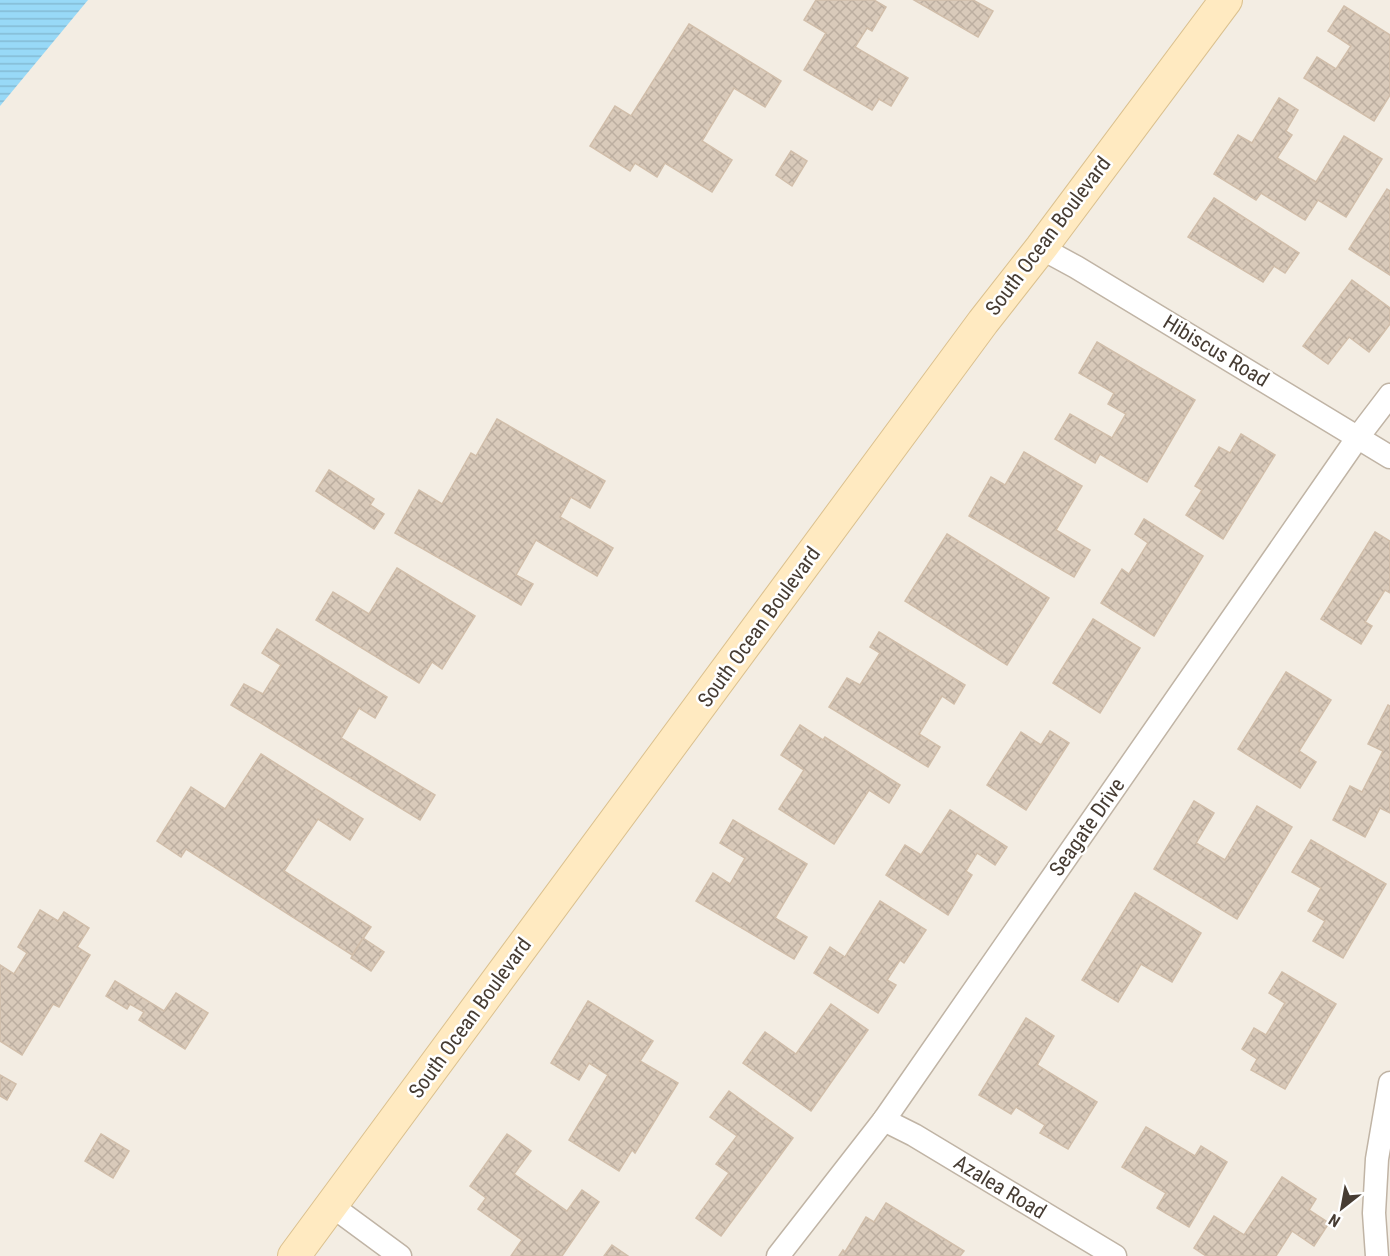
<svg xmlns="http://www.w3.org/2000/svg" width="1390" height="1256" viewBox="0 0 1390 1256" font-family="'Roboto Condensed',sans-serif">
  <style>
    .water { fill: url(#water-rules) }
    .building { fill: url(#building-cross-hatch); stroke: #d1beaa; stroke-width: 1.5 }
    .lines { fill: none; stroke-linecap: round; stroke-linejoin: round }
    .street-casing { stroke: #c0b4a5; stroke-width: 25 }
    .secondary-casing { stroke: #dbc18f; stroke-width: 34 }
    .street { stroke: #fff; stroke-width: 22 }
    .secondary { stroke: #ffeac1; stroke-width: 32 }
    .labels { text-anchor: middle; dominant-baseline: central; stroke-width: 5; stroke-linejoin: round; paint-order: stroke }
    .street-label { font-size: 21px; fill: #463c33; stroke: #fff }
  </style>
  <defs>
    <pattern id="water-rules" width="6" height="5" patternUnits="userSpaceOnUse" patternTransform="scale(1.5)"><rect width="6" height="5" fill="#98d9f7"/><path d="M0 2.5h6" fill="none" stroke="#84bbd4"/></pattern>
    <pattern id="building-cross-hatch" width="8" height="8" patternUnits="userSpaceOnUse" patternTransform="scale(1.5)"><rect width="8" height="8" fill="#d9caba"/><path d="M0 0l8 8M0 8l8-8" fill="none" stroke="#bcaea0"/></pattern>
  </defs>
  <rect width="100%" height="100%" fill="#f3ede3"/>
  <polygon class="water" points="0,0 88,0 0,106"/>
  <g class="building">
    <polygon points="816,0 874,0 886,7 872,31 867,28 855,47 908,78 891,106 879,99 872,110 804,70 826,33 804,20"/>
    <polygon points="914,0 973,0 993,11 978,37"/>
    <polygon points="1344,6 1390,35 1390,95 1374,121 1304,78 1317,57 1336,69 1351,46 1328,31"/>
    <polygon points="689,24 781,81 765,107 734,88 702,141 732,160 712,192 665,163 657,177 635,163 630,171 590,146 615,106 631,116"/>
    <polygon points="1279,98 1298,110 1286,131 1292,135 1277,158 1316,182 1344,136 1382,159 1346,217 1318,200 1305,220 1261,193 1256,200 1214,174 1238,135 1252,143"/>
    <polygon points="791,151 807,161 792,186 776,175"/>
    <polygon points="1387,189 1390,191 1390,275 1349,249"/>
    <polygon points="1214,198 1299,253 1285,273 1274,266 1263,282 1188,237"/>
    <polygon points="1352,280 1390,308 1390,324 1369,352 1349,337 1328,364 1303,346"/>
    <polygon points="1097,342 1195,400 1147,482 1100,454 1095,463 1055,439 1070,414 1112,438 1126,414 1108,404 1114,393 1079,373"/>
    <polygon points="497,419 605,481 590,508 571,497 560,517 613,548 597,576 536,540 516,575 533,584 521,605 395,533 419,490 442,504 471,453 476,456"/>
    <polygon points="1241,434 1275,455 1223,539 1186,515 1202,490 1195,486 1219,447 1230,453"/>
    <polygon points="1024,452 1082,486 1056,530 1090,550 1074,577 969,516 991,477 1005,485"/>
    <polygon points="329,470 374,499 370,505 384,514 374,529 316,491"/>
    <polygon points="1144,519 1203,556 1154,636 1101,603 1122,569 1129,574 1148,543 1135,534"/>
    <polygon points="1375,532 1390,541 1390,593 1385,590 1365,622 1372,626 1361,644 1321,619"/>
    <polygon points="947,534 1049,598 1007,665 905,601"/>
    <polygon points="397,568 475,616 442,669 432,662 419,683 316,620 333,592 369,614"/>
    <polygon points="1093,619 1140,648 1100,713 1053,683"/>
    <polygon points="277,629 387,697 375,718 359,708 341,738 435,795 420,820 231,705 244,684 263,694 281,665 262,653"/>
    <polygon points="879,632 965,685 954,704 942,696 919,734 940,747 928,767 829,707 847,678 860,685 880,653 870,647"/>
    <polygon points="1286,672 1331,700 1299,751 1316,762 1300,788 1238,749"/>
    <polygon points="1388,705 1390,706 1390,813 1380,808 1365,837 1333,820 1350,786 1362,792 1383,751 1368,744"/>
    <polygon points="800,725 823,740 825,737 900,785 889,803 869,790 834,844 779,809 804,770 781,755"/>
    <polygon points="1050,731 1069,743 1026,810 987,785 1021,732 1041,745"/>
    <polygon points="261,754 363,819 350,840 318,819 284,871 371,927 352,955 186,849 181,857 157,841 191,787 225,809"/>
    <polygon points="1194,801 1214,813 1196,843 1225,860 1257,806 1292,827 1237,919 1154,869"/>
    <polygon points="950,810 1007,847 995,865 977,853 966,871 972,875 948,915 886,875 905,845 921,855"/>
    <polygon points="733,820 807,864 775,918 807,937 794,959 696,901 713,873 730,884 745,858 720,843"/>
    <polygon points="1311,840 1386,884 1343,958 1313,941 1325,921 1308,911 1321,888 1292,872"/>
    <polygon points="1135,893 1201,933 1172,982 1141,964 1118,1002 1082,980"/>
    <polygon points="880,901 926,930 904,963 900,960 887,980 896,985 878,1013 814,973 830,947 845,957"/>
    <polygon points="40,910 58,921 64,912 89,928 77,947 90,955 59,1007 53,1004 22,1055 0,1041 0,965 14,974 27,953 18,947"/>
    <polygon points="363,938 384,952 371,971 351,958"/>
    <polygon points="1282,972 1336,1004 1285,1089 1251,1070 1257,1059 1242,1049 1254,1028 1266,1035 1285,1003 1269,993"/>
    <polygon points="115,981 164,1011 176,993 208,1013 185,1049 139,1020 144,1012 130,1004 127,1009 106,996"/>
    <polygon points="588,1001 653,1041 640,1061 678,1083 635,1153 632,1150 619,1171 569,1140 608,1075 589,1063 579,1080 551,1063"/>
    <polygon points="831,1004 868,1030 811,1111 743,1063 765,1032 796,1054"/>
    <polygon points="1026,1018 1054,1036 1037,1065 1097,1102 1068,1149 1040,1133 1045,1125 1016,1107 1011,1114 979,1095"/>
    <polygon points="0,1075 16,1084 7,1100 0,1096"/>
    <polygon points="729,1091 793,1138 721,1236 696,1218 729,1173 716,1164 737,1136 710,1117"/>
    <polygon points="1146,1127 1195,1156 1201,1146 1227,1162 1189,1227 1157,1208 1166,1193 1122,1167"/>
    <polygon points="101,1134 129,1151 113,1178 85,1161"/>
    <polygon points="507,1134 531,1151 514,1174 567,1211 582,1190 599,1202 562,1256 511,1256 522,1240 478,1209 486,1198 470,1186"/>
    <polygon points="1282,1177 1316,1199 1309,1210 1329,1223 1314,1246 1292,1231 1276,1256 1206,1256 1194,1248 1214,1216 1244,1235"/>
    <polygon points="886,1203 964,1251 960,1256 839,1256 843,1250 845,1252 866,1217 874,1222"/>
    <polygon points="612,1245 628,1256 604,1256"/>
  </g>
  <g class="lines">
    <defs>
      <g id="street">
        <polyline points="1041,248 1076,267 1390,457"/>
        <polyline points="884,1120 914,1135 1115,1256"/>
        <polyline points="332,1206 400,1256"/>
        <polyline points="778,1256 884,1120 1358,437 1390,395"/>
        <polyline points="1377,1256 1374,1213 1377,1159 1390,1083"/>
      </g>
      <polyline id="secondary" points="294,1256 983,322 1041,248 1226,0"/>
    </defs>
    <use href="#street" class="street-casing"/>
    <use href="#secondary" class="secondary-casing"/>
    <use href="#street" class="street"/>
    <use href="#secondary" class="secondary"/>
  </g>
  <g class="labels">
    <g class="street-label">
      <text transform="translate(1048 236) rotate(-53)">South Ocean Boulevard</text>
      <text transform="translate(1216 351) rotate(31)">Hibiscus Road</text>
      <text transform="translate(759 627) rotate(-54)">South Ocean Boulevard</text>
      <text transform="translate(1087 827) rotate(-55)">Seagate Drive</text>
      <text transform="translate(470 1018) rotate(-54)">South Ocean Boulevard</text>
      <text transform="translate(1000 1187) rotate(31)">Azalea Road</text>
    </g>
  </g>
  <g transform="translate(1342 1208) rotate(211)" stroke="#ffffff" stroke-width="4.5" paint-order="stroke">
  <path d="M0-4.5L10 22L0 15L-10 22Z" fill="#463c33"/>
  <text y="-9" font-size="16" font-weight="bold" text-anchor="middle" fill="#463c33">N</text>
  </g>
</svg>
